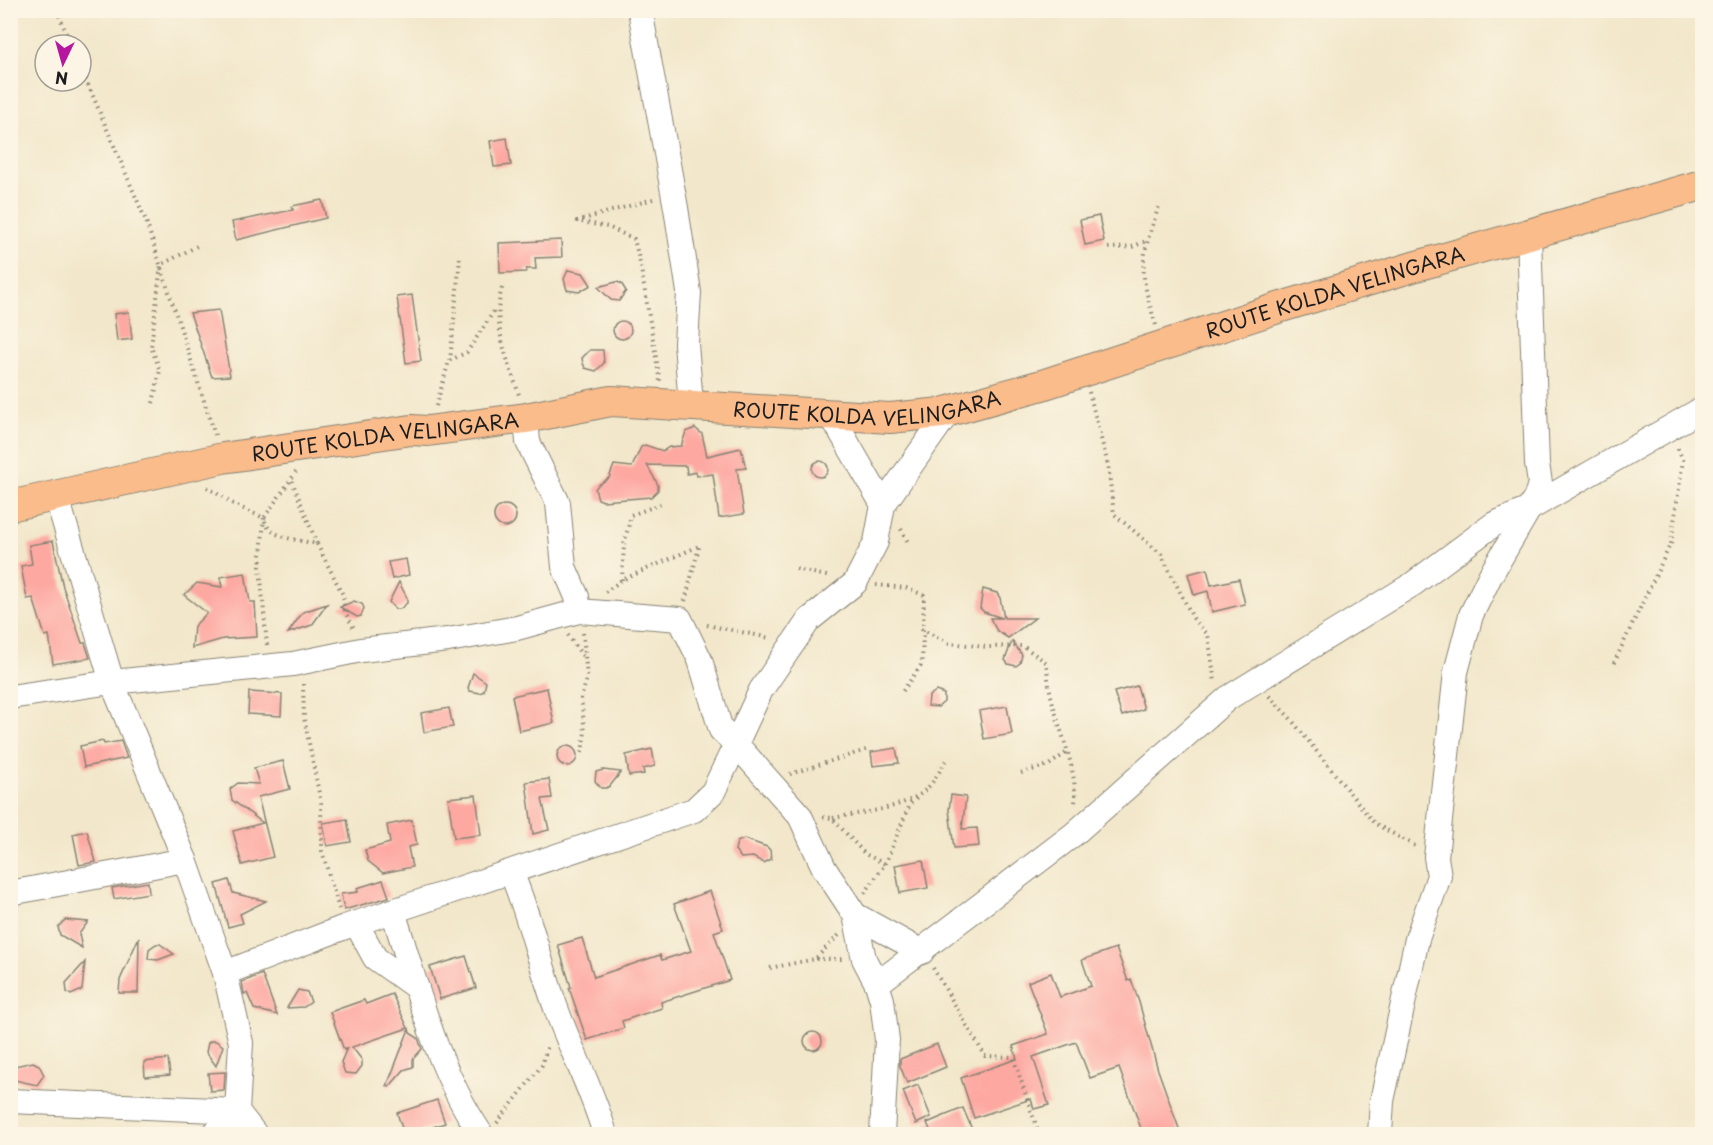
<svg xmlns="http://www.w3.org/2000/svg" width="1713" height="1145" viewBox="0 0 1713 1145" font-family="'Playpen Sans',sans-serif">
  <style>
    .building { fill: #fda9a2 }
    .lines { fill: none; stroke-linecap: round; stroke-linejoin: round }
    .minor-casing { stroke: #878273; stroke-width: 26 }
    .major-casing { stroke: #878273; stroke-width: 32 }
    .path { stroke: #878273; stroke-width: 4; stroke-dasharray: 1.5 4.5; stroke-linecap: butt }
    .minor { stroke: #fff; stroke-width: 24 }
    .major { stroke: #fabc8b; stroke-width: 30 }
    .labels { text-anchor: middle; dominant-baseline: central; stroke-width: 4.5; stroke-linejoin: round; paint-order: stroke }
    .street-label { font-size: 20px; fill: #1c1c1c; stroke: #fcf5e5 }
  </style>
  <rect width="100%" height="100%" fill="#fcf5e5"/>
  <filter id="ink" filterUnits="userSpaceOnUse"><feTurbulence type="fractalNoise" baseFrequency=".0167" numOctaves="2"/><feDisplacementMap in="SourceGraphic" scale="12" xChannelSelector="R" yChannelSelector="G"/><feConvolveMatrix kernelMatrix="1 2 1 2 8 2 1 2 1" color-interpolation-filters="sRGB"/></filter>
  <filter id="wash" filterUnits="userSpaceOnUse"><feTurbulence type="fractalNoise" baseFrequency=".008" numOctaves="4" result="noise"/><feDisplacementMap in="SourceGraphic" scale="24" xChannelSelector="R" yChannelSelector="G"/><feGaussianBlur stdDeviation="1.35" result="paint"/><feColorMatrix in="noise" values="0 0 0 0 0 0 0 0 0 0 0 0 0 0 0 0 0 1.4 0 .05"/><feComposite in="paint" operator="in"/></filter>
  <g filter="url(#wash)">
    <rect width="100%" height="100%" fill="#f2e7ca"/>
    <g id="blocks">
      <g class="building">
        <polygon points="507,138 511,165 494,167 490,141"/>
        <polygon points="322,200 326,218 236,240 232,222 293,210 292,206"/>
        <polygon points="1099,216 1104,241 1085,245 1080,220"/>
        <polygon points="561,240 562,257 535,258 536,269 526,269 526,272 500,273 499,243"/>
        <polygon points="568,270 583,273 591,285 579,292 567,290 564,279"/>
        <polygon points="616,282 621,283 626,291 619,301 611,300 598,287"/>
        <polygon points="412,295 421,361 406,363 397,297"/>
        <polygon points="219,310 230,376 212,377 190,313"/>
        <polygon points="129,312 132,339 117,341 114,314"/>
        <circle cx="622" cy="330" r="9"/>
        <polygon points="590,350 603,350 604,363 596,371 585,368 583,363 582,358"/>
        <polygon points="695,428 702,434 707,456 741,448 746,468 737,469 744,514 719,518 713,474 697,476 696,472 687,474 686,466 647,465 658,485 658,490 651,497 603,501 598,499 595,489 598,485 609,478 614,465 632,467 641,447 645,445 663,451 669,447 681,446 686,432"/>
        <circle cx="820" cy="469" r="8"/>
        <circle cx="505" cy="516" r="11"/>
        <polygon points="53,541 63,587 82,643 85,643 90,658 53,664 49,635 45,636 33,598 27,599 21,566 32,564 29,545"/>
        <polygon points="406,559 409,575 392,579 388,562"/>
        <polygon points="1207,569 1211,585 1239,579 1245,604 1212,612 1208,591 1194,595 1188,574"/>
        <polygon points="245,573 250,602 255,602 257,637 223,639 192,648 194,626 207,613 184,595 197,583 222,587 220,577"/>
        <polygon points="399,582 407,598 407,603 400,609 395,609 389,602"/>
        <polygon points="983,589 997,593 1000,598 1004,618 1035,618 1008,638 997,631 990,618 1002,618 984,612 980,608"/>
        <polygon points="354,601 362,604 364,608 361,616 357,617 340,607"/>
        <polygon points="327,604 312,625 288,633 303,612"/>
        <polygon points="1012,641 1022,655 1020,663 1016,666 1008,664 1005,660"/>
        <polygon points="473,673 486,682 484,691 480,693 470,691 468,688"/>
        <polygon points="1137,686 1144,709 1122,716 1114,692"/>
        <polygon points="547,688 554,723 519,731 512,696"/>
        <polygon points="936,691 944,694 944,702 938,707 928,706 929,696"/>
        <polygon points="249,692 282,694 281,716 248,714"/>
        <polygon points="1007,706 1012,734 984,739 979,711"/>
        <polygon points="449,708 453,727 424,732 421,713"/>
        <polygon points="103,741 104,744 121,741 127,758 84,767 80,746"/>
        <circle cx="567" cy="756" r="10"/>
        <polygon points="896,748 899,763 873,766 871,752"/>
        <polygon points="652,749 655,766 643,769 644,774 629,776 626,755"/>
        <polygon points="283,761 290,789 258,797 273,857 242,865 233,831 263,823 232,800 230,789 238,783 259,784 254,768"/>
        <polygon points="603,770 621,772 610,786 606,788 601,788 595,781 596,772"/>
        <polygon points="549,779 552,798 542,799 549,830 533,834 526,782"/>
        <polygon points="476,795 481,835 454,838 448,798"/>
        <polygon points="951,795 966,797 962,829 977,828 979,846 954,848 949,810"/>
        <polygon points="347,819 351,842 327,846 323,823"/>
        <polygon points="412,820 417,845 408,847 412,867 383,873 368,861 365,850 390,843 387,825"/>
        <polygon points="87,831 96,862 79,865 73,834"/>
        <polygon points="744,839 767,847 770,850 771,859 764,863 753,857 741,858 735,850 737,842"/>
        <polygon points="923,860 928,888 900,893 895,865"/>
        <polygon points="229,880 233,893 266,901 240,914 243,923 228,927 216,884"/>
        <polygon points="383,880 389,897 344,910 341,894 358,892 357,888"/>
        <polygon points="148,882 149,893 114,899 112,888"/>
        <polygon points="710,891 723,929 714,932 730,980 661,1002 662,1008 622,1021 624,1028 587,1040 569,988 571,987 558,945 582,938 594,977 660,955 662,960 691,951 674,904"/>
        <polygon points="65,920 88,922 79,934 82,948 60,935 58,927"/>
        <polygon points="139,937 138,993 119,993 120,980"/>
        <polygon points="156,944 160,944 174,954 158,960 148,959 149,949"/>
        <polygon points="1116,948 1128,981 1131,979 1139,1002 1158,1070 1181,1134 1143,1134 1119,1068 1090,1078 1076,1042 1033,1057 1049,1105 1034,1109 1031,1099 974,1118 961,1078 1017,1059 1013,1046 1048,1034 1028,982 1051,973 1060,997 1091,986 1082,960"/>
        <polygon points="466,956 476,988 440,999 430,967"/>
        <polygon points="85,962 82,990 71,995 67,992 66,983"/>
        <polygon points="262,974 277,1015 254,1009 247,993 244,994 242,982"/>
        <polygon points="298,990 307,992 311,1002 304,1007 287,1008"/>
        <polygon points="392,994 408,1028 352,1047 362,1060 362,1066 356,1074 345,1073 341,1062 347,1048 344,1050 330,1012 364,1000 366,1004"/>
        <polygon points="409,1029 410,1033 418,1038 422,1049 413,1059 413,1067 404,1070 389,1087 387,1086"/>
        <circle cx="813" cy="1041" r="9"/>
        <polygon points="211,1041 216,1041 223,1046 216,1066 206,1052 208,1043"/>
        <polygon points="937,1044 946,1067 907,1083 900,1066 900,1059"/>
        <polygon points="168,1059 170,1075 145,1077 144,1062"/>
        <polygon points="33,1062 39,1065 44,1075 37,1085 10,1079 10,1067"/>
        <polygon points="225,1072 224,1090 210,1091 208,1073"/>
        <polygon points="918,1085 931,1117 916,1124 903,1091"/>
        <polygon points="437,1100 445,1123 412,1134 404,1134 397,1113"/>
        <polygon points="963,1108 974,1134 932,1134 927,1123"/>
      </g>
    </g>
  </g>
  <g filter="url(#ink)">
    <use href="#blocks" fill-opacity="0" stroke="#878273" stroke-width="1.5"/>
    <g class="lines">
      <defs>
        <g id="minor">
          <polyline points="640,10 676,208 689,292 686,344 691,404"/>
          <polyline points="831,415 883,505 876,542 855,583 809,620 761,690 736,744 800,816 824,868 855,915 864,959 877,984 882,1000 887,1040 882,1134"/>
          <polyline points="526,418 528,442 558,503 564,567 577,597 579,611"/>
          <polyline points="57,498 112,682 185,860 225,973 241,1043 237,1111 214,1134"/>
          <polyline points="883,505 949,411"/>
          <polyline points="10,697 112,682 293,664 361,650 448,640 517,628 579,611 680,619 700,660 721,730 736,744 713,792 694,810 345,927 225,973"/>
          <path d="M511 872C530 916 540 965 557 1011 572 1052 593 1092 605 1134"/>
          <polyline points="10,893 185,860"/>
          <path d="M393 911C417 987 436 1068 481 1134"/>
          <polyline points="855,915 922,952"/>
          <polyline points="356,923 375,958 417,988"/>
          <polyline points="877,984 1074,834 1228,698 1413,584 1494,524 1527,510 1702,409"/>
          <polyline points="10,1101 237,1111 255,1134"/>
          <polyline points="1380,1134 1382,1101 1417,939 1439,876 1436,857 1456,672 1471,615 1490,576 1536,497 1540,483 1537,464 1529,236"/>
        </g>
        <g id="major">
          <path id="s1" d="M10 506 223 458 411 430 428 431 526 418 611 401 890 418 942 413 1042 385 1278 308 1413 267 1702 185"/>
        </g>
      </defs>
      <use href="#minor" class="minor-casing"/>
      <use href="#major" class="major-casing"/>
      <g class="path">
        <polyline points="57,10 71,45"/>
        <polyline points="81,68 146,221 215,435"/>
        <polyline points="653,199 577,221 608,227 634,239 640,263 660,381"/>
        <polyline points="1108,248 1132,247 1146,241"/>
        <path d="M502 288C491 325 508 359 519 395"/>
        <path d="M1156 325C1138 269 1140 261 1159 206"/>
        <polyline points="450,361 460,258"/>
        <polyline points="1089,392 1108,465 1114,514 1161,554 1193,618 1208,635 1215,682"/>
        <polyline points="153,403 160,370 151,347 161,265 199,245"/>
        <polyline points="436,406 449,361 467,352 496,308"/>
        <polyline points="207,487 235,505 264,518 296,472"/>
        <polyline points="264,518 260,567 267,646"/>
        <path d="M265 521C270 539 301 540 317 544L292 481"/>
        <polyline points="901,529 909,544"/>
        <polyline points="317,544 343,595 345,612 355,630"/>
        <polyline points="796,569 831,577"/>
        <polyline points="622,580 624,545 631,515 661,504"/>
        <polyline points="876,585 906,588 924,595 922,664 902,692"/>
        <polyline points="605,592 622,580 699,546"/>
        <polyline points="685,601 699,547"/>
        <polyline points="707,625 770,638"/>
        <path d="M921 629 949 643 987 647 1023 646 1047 663C1047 712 1078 756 1075 804"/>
        <polyline points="568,635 584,658"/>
        <polyline points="1614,663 1671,543 1683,460 1677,447"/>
        <polyline points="303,684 304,718 321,803 322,851 339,909"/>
        <polyline points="1269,696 1290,718 1374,823 1417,847"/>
        <polyline points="582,753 585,732 581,698 587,678 583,633"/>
        <polyline points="1021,773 1049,765 1066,753"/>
        <polyline points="790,774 866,750"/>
        <polyline points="823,817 832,818 865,854 885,864 865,893"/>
        <path d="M833 818C859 813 902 809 923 792 934 783 941 769 948 757"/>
        <polyline points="885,864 910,804 919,796"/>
        <polyline points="816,959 844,959"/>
        <polyline points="770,968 815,959 839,935"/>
        <polyline points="933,968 985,1056 1013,1057 1039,1134"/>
        <polyline points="497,1123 542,1065 548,1045"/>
      </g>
      <use href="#minor" class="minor"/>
      <use href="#major" class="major"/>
    </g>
  </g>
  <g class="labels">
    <g class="street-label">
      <text stroke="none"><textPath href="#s1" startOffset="1354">ROUTE KOLDA VELINGARA</textPath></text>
      <text stroke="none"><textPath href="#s1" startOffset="868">ROUTE KOLDA VELINGARA</textPath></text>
      <text stroke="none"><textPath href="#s1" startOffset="382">ROUTE KOLDA VELINGARA</textPath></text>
    </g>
  </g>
  <rect width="1713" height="1145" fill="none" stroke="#fcf5e5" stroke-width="36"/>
  <g transform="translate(63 63) rotate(185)"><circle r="28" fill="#fcf5e5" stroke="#a29e95" stroke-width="1.5"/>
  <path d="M0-4.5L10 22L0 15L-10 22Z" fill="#b5179e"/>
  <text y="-9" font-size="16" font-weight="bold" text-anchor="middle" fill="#1c1c1c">N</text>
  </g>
</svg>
